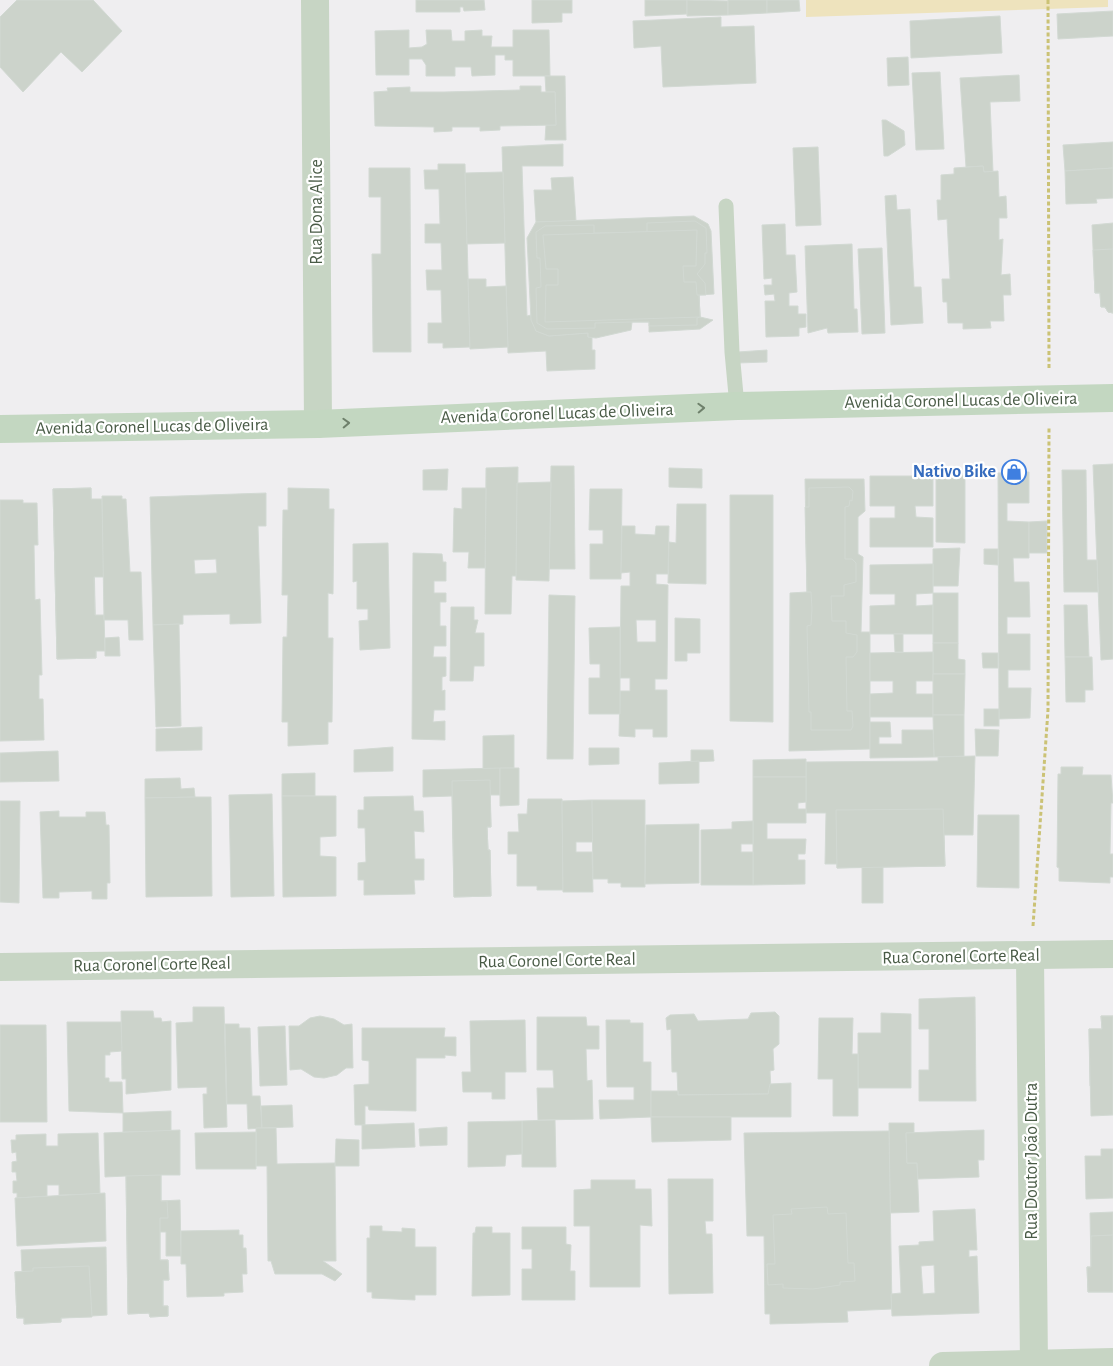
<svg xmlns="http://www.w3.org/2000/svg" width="1113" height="1366" viewBox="0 0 1113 1366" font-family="'Alegreya Sans',sans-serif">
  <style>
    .green { fill: #eee3bd }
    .building { fill: #ccd3cb; stroke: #d2d9d3; fill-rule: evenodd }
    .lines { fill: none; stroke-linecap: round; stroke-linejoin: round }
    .path { stroke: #cbc275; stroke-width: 3; stroke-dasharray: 4 2.5; stroke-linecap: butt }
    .lane { stroke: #c7d5c4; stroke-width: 15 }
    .street { stroke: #c7d5c4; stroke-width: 28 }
    .secondary { stroke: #c3d7c1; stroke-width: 28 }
    .oneway { stroke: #6e806b }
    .labels { text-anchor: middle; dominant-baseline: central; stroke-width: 4.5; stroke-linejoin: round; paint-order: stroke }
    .street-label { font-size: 18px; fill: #495b46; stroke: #fff }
    .shop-label { font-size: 18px; font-weight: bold; fill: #366cbe; stroke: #fff; text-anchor: end }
  </style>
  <rect width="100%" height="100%" fill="#efeef0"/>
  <polygon class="green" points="806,0 1108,0 1108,7 806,17"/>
  <g class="building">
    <polygon points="17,0 93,0 122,31 82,72 61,52 23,92 0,67 0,17"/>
    <polygon points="416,0 484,0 485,10 464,11 463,7 460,7 460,12 416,12"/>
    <polygon points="532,0 572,0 572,13 562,13 562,22 532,23"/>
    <polygon points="645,0 687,0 687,14 645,16"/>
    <polygon points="687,0 728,1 728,15 687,16"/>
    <polygon points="728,0 767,0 767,13 728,15"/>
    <polygon points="767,0 799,0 800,11 767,13"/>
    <polygon points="1113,11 1113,36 1058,39 1057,14"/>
    <polygon points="1000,16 1002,53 911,58 910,21"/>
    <polygon points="721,17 721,27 754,26 756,83 663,87 661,46 634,48 633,21"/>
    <polygon points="409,30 409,48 422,47 427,44 426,30 451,30 452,41 465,41 465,31 482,30 482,36 492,36 491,47 513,47 513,30 549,30 550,76 513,76 513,60 505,60 505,55 495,55 495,75 472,76 471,67 455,67 455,76 426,76 426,65 422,59 409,59 409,75 376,75 375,31"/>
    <polygon points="908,57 909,85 888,86 887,58"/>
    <polygon points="940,72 944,149 916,150 912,73"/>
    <polygon points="1019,75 1020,101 990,102 993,172 984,172 983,166 966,167 960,78"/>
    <polygon points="545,76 565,76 566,140 545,140 546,125 556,125 555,92 546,92"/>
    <polygon points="520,86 541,86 541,92 555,92 556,125 500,126 500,130 480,131 480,127 452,127 452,131 434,132 434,127 375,126 374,92 388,91 387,88 410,87 410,92 444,92 520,90"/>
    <polygon points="882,120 886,120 904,131 905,145 888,156 884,156"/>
    <polygon points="1113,142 1113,168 1065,171 1063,145"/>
    <polygon points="563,144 563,166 522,166 527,316 531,315 536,331 549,336 588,333 588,337 592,337 592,350 595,350 595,369 547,371 546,351 508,353 502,147"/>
    <polygon points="818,147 821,225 796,226 793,148"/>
    <polygon points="438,164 465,164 470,347 443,348 443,343 428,343 428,323 442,323 441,290 427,290 426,270 442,270 441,243 425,243 425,224 440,224 439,189 425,189 424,170 438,170"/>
    <polygon points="983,166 984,172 998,171 999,197 1006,196 1007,218 999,218 999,240 1003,239 1001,275 1010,274 1011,295 1003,295 1004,321 990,321 991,328 963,329 963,323 948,323 947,302 943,302 942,279 950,279 947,219 938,220 937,200 941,200 941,175 954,174 954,168"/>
    <polygon points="369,168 410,168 411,352 373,352 372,254 381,254 381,197 369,197"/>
    <polygon points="1113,168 1113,198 1096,199 1097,203 1066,204 1065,171"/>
    <polygon points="503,172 505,243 467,244 465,173"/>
    <polygon points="573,177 576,221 536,222 534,190 552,190 551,178"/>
    <polygon points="896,195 897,210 910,209 914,287 921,287 923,323 891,325 885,196"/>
    <polygon points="694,216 708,224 711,231 714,294 699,295 700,317 713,320 700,329 649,332 649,322 632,322 631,330 596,338 588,337 588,333 549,336 536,331 531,320 527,238 536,222"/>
    <polygon points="695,221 706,228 707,253 705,253 705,264 697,274 705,283 706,295 699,295 700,317 697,318 697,325 649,326 649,322 632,322 595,323 595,328 547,329 537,323 536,288 541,287 540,258 537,258 536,232 545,226 594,225 594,233 647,232 647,223"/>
    <polygon points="1113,223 1113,313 1108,312 1105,307 1101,307 1100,293 1095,293 1092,225"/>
    <polygon points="785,224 786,255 795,255 797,292 789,293 789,306 798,306 798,314 806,314 806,327 799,328 799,336 766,337 765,301 775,301 774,294 765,295 764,285 772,285 772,278 764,279 762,225"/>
    <polygon points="697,230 696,266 683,266 684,282 696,282 697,295 699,295 700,317 545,322 546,285 558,285 558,269 546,269 543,235"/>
    <polygon points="852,244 854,309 857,309 858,332 828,333 827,328 808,333 805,246"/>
    <polygon points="882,248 885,333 862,334 858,249"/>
    <polygon points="1113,249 1113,313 1108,312 1105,307 1101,307 1100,293 1095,293 1093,250"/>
    <polygon points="468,279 486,279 486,287 506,286 508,347 470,349"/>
    <polygon points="767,350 767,362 738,363 738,352"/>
    <polygon points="1113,464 1113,659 1101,660 1093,465"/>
    <polygon points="551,466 574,466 575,569 549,569"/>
    <polygon points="518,467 517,576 512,576 511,614 485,614 486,468"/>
    <polygon points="669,468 702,469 702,488 669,487"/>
    <polygon points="448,469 447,490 423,490 423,470"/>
    <polygon points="1062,470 1086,470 1087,560 1097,560 1098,592 1064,592"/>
    <polygon points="936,472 965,472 965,543 936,542"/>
    <polygon points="1029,472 1029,503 1007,503 1007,521 1029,522 1029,558 1013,558 1014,582 1029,582 1030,617 1007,617 1007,634 1030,634 1030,670 1008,670 1008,688 1031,688 1030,718 999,719 998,473"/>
    <polygon points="870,476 933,476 933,506 915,506 916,517 933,518 933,547 870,547 870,518 895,518 895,506 870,506"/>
    <polygon points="805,479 864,479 865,511 858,517 858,554 863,557 861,632 870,632 870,749 789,751 790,593 807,592"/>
    <polygon points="551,482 549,581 516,580 517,483"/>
    <polygon points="849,487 853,491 852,501 850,500 849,506 845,507 845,559 852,559 856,563 856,582 844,585 844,596 831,596 832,621 846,621 846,633 857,635 857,652 853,657 846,657 847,711 852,711 853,726 851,730 811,730 811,712 809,712 807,626 811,625 812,609 811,592 807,592 805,507 809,507 809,488"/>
    <polygon points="91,488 92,539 89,539 89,554 94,555 96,658 57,659 53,489"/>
    <polygon points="91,488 91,499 102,499 104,577 94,577 95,615 104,615 105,651 96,651 96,658 57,659 53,489"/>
    <polygon points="288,488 329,489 329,509 334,509 333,594 328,593 328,638 333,638 332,722 328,722 328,744 288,746 288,722 282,722 283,637 287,637 288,595 282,595 283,510 288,510"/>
    <polygon points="462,488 486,488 485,568 468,568 469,552 453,552 454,508 462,509"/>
    <polygon points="590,489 622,489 621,579 590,579 590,544 603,544 603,530 589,530"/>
    <path d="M266 493V526H258L261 623 230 624V614L183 615V624L153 625 150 497ZM216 559 217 573 195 574 194 560Z"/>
    <polygon points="730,495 773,495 773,722 730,721"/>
    <polygon points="102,496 122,496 122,499 126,499 130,572 141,572 143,640 129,640 128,620 104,620"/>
    <polygon points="0,500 23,500 23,503 37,503 38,545 34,545 35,600 40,599 42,675 39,675 39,699 43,699 44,740 0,741"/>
    <polygon points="677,504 706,504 706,584 668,583 669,542 676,543"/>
    <polygon points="1047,521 1047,553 1029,553 1029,522"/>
    <path d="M622 526H635V534L655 535 656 526H669L668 574H656V584L668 585 667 679H655V690H667V737H653V729H635V737L619 736 620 691H630V678H620L621 586H630V572L621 573ZM636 620H656V642H637Z"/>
    <polygon points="388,543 390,648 360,650 359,621 368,620 368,609 357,609 357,581 353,582 353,544"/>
    <polygon points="960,548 958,586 933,586 933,549"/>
    <polygon points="984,549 998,549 998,565 984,564"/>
    <polygon points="413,553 442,554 443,562 446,562 446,581 434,581 434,593 446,593 446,602 440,602 440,626 446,626 446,646 434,646 433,657 446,657 446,676 442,677 442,691 445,690 445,710 434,710 433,722 445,721 445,740 412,739"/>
    <polygon points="933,564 933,593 916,594 916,606 933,605 933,634 870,634 870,606 895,605 895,594 870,594 870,565"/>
    <rect x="933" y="593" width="25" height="50"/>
    <polygon points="549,595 575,596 573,759 547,759"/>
    <polygon points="1064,605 1087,605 1089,657 1065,657"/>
    <polygon points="451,607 474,607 474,620 478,620 475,633 484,633 484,666 474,666 473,681 450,681"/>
    <polygon points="675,618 700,619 700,653 687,653 687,661 675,661"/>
    <polygon points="179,624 181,726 156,727 153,625"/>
    <polygon points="620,627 620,714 589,714 589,678 600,678 600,664 590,664 589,628"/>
    <polygon points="894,634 903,634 903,652 895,652"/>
    <polygon points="119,637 120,656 105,656 105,638"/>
    <polygon points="933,643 958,643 958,659 965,660 965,674 933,674"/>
    <polygon points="933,652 933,681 916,681 916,694 933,694 933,717 870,717 870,694 893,693 893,681 870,681 870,653"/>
    <polygon points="982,653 998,653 998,668 983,668"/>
    <polygon points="1065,657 1092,657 1093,690 1085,690 1085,702 1066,702"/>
    <polygon points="933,674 965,674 964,715 933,715"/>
    <rect x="984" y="709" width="15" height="17"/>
    <polygon points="933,715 964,715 964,756 934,757"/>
    <polygon points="870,722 890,722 891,737 879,737 879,744 902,744 902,730 933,730 934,757 870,758"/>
    <polygon points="202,727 202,750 156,751 156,729"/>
    <polygon points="975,729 999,730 998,756 976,756"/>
    <polygon points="514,735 514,768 483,769 483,736"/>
    <polygon points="393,747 393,771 354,772 354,750"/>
    <polygon points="589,748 619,748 619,764 589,765"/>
    <polygon points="691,750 713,750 714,761 691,762"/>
    <polygon points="58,751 59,781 0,782 0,753"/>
    <polygon points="975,756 973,835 944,835 945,866 883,867 883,903 862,903 862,867 837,868 837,864 825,864 826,813 806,813 806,762 938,761 938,757"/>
    <polygon points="806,759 806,777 753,777 753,760"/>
    <polygon points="699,761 699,783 659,784 659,763"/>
    <polygon points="1061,767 1083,767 1082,775 1111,775 1113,803 1111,803 1110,854 1113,854 1113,877 1110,877 1110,883 1059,881 1059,868 1057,867 1058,774 1061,774"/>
    <polygon points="500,768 500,795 490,795 491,827 487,827 488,850 490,850 491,896 454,897 452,796 423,797 423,770"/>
    <polygon points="500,768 519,768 519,805 500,806"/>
    <polygon points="315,773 315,796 282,796 282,774"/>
    <polygon points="753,777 806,777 806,802 798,803 798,809 806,809 806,823 767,823 767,839 806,839 805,854 798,854 798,860 805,860 805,884 753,885"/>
    <polygon points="180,778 181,789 194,788 195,797 145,798 145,779"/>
    <polygon points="490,780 491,827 487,827 488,850 490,850 491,896 454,897 452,781"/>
    <polygon points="272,794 274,896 231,897 229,795"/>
    <polygon points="282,796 336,796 336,836 320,837 320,856 336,857 336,896 283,897"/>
    <polygon points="413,796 414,811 423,811 424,832 414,831 415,859 424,859 424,880 414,880 415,894 364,895 364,880 358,880 358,863 366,862 365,828 358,828 358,810 364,810 364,797"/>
    <polygon points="195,797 211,797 212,896 146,897 145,798"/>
    <polygon points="528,799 562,799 563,890 537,890 537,886 517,886 517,854 508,854 508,832 519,832 518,814 527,814"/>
    <polygon points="592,800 593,842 576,842 576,852 592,852 593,892 563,892 562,801"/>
    <polygon points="592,800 645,800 645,887 621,887 621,883 608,883 608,879 593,879"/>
    <polygon points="0,801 20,801 19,903 0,902"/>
    <polygon points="943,809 945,866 837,868 836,810"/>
    <polygon points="59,811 59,817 86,817 86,812 105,812 106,825 109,825 110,883 107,883 107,899 92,899 92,891 59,892 59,898 43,898 40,812"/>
    <polygon points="978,815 1019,815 1019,888 977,887"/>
    <polygon points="753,821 753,844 741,844 741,852 753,852 753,885 701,885 701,830 732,829 732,822"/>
    <polygon points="699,824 699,883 645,884 646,825"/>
    <polygon points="975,997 976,1101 919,1101 919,1070 929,1070 929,1029 919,1029 919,999"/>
    <polygon points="193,1007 224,1007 227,1127 204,1128 203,1094 207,1094 207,1087 178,1088 176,1023 193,1022"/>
    <polygon points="121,1011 153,1011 154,1018 161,1018 162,1022 171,1021 171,1090 126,1094 126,1079 122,1079"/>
    <polygon points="775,1012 779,1016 779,1044 773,1049 774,1070 770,1071 771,1090 768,1094 678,1095 677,1072 672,1072 671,1029 667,1030 666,1018 670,1015 694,1014 698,1021 748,1019 751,1013"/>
    <polygon points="881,1013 911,1014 911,1088 858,1088 858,1033 881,1033"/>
    <polygon points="320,1016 334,1019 344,1025 352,1024 353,1068 346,1068 337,1075 324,1078 314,1077 301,1069 290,1070 289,1026 299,1026 310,1018"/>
    <polygon points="1101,1016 1113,1016 1113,1086 1090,1086 1089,1029 1102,1029"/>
    <polygon points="1101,1016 1113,1016 1113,1115 1091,1116 1089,1029 1102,1029"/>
    <polygon points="537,1017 586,1017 587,1026 599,1026 599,1049 586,1049 587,1081 592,1080 593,1119 538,1120 537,1088 554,1088 553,1070 537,1070"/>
    <polygon points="819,1018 853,1018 852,1054 858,1054 858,1116 833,1116 833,1079 818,1079"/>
    <polygon points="525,1020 526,1072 505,1072 505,1099 492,1099 492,1092 463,1092 462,1072 471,1072 470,1021"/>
    <polygon points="606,1020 630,1020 630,1023 643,1023 643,1062 651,1062 651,1117 600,1119 599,1100 634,1100 634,1087 607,1087"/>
    <polygon points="67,1022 121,1022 122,1051 110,1052 110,1055 105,1055 105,1078 109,1078 109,1082 122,1082 123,1113 69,1111"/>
    <polygon points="225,1024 239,1024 239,1028 250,1028 252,1096 260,1096 262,1128 248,1129 247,1104 227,1104"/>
    <polygon points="0,1025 46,1025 47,1122 0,1122"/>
    <polygon points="285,1026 287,1085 260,1086 258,1027"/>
    <polygon points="362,1028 445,1028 444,1037 456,1037 456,1056 445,1055 445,1058 416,1058 416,1111 369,1110 368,1106 365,1106 365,1125 355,1125 354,1085 369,1084 369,1061 362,1060"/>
    <polygon points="791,1083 791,1117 651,1117 651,1091 678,1091 678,1095 768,1094 770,1084"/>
    <polygon points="292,1105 293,1127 262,1128 261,1106"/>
    <polygon points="171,1111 171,1131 123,1132 123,1113"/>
    <polygon points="651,1117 731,1117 731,1140 652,1142"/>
    <polygon points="555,1120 556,1167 522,1167 522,1121"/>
    <polygon points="522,1121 522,1154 506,1155 505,1166 468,1167 468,1122"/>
    <polygon points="414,1123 415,1147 362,1149 362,1125"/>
    <polygon points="889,1123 914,1123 914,1133 906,1133 907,1163 917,1163 919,1212 890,1213"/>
    <polygon points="447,1127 447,1145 420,1146 419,1129"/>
    <polygon points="256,1128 276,1128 277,1164 335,1163 336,1261 323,1261 342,1274 335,1281 322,1274 275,1274 271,1261 268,1261 267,1166 256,1166"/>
    <polygon points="180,1130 180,1175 161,1175 161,1201 180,1200 181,1256 166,1256 166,1232 160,1232 160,1260 168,1260 169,1280 163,1280 163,1306 168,1306 168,1316 150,1317 149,1313 128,1314 126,1176 105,1177 104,1133"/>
    <polygon points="984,1130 984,1160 978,1160 979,1177 918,1179 917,1163 907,1163 906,1133"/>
    <polygon points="889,1131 892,1309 847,1311 848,1322 770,1324 770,1314 765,1314 764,1236 747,1236 744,1133"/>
    <polygon points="256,1132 256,1169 196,1169 195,1133"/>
    <polygon points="98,1133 100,1194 59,1195 59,1185 47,1185 47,1196 17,1198 17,1193 13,1193 13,1181 17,1181 16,1172 12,1172 12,1162 17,1161 16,1152 12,1153 11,1140 16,1140 16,1135 46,1134 46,1146 58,1146 58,1134"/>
    <polygon points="336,1139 359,1140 359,1166 335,1166"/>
    <polygon points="1101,1149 1113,1149 1113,1198 1086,1199 1085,1156 1101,1156"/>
    <polygon points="161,1175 161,1201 167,1201 168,1218 160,1218 160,1260 168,1260 169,1280 163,1280 163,1306 168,1306 168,1316 150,1317 149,1313 128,1314 126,1176"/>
    <polygon points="668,1179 713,1179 713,1221 705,1221 706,1234 712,1234 713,1293 669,1294"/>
    <polygon points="591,1180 635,1180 635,1189 651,1189 652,1226 640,1225 640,1287 590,1287 590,1226 574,1226 574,1190 591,1189"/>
    <polygon points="105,1193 106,1241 17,1246 15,1198"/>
    <polygon points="827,1207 828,1214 846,1213 848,1263 854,1263 855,1281 840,1282 840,1285 813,1289 783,1288 783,1284 768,1285 767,1264 775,1264 773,1215 792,1214 791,1209"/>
    <path d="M975 1209 977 1250H969V1257L977 1256 979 1313 892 1316 891 1294 901 1293 899 1246 919 1245V1242L934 1241 933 1211ZM934 1265 935 1293 923 1294 921 1266Z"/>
    <polygon points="1113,1212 1113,1292 1088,1292 1087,1267 1091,1267 1090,1213"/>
    <polygon points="370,1226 382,1226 382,1231 402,1232 402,1228 415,1229 415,1247 436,1247 436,1295 415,1295 415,1300 372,1298 372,1292 367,1292 367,1238 370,1238"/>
    <polygon points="476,1227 492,1227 492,1233 510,1233 510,1295 472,1296 473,1233 475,1233"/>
    <polygon points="522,1227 566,1227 566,1244 571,1245 570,1271 575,1271 575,1300 522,1300 522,1269 532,1269 532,1249 522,1249"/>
    <polygon points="239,1230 239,1235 243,1235 243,1248 246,1248 247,1274 242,1274 243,1292 224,1293 224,1296 187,1297 186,1264 181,1264 181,1231"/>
    <polygon points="1113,1235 1113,1292 1088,1292 1087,1267 1091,1267 1091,1236"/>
    <polygon points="106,1247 107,1315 61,1318 61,1322 24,1324 24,1318 17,1318 15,1272 22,1272 21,1250"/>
    <polygon points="89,1266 92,1317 61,1318 61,1322 24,1324 24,1318 17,1318 15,1272 33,1271 33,1268"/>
  </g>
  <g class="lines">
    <g class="path">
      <polyline points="1048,0 1049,369"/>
      <polyline points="1033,926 1048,710 1049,428"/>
    </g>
    <polyline class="lane" points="726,206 732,352 737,406"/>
    <g class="street">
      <polyline points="315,0 318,424"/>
      <polyline points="1030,956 1034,1366"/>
      <polyline points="0,967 1113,954"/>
      <polyline points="943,1366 1113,1362"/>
    </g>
    <polyline class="secondary" points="0,429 318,424 737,406 1113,398"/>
  </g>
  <defs><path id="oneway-chevron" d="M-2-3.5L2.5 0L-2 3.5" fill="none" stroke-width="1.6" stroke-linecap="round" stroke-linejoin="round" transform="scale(1.25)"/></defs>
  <g class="oneway">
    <use href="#oneway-chevron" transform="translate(701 408) rotate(-2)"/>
    <use href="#oneway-chevron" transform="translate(346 423) rotate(-2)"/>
  </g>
  <defs>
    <symbol id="shop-ring" viewBox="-11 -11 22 22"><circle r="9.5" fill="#fff" stroke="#3f7fe0" stroke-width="1.5"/><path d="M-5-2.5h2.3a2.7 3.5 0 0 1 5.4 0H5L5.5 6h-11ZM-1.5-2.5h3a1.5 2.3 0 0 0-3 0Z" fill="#3f7fe0"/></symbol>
  </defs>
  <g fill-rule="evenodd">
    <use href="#shop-ring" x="1000" y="458" width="28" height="28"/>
  </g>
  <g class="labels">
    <g class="street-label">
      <text transform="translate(317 212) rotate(-90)">Rua Dona Alice</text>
      <text transform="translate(961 401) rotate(-1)">Avenida Coronel Lucas de Oliveira</text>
      <text transform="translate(557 414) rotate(-2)">Avenida Coronel Lucas de Oliveira</text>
      <text transform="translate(152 427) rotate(-1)">Avenida Coronel Lucas de Oliveira</text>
      <text transform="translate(961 957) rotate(-1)">Rua Coronel Corte Real</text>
      <text transform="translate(557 961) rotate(-1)">Rua Coronel Corte Real</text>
      <text transform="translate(152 965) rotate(-1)">Rua Coronel Corte Real</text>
      <text transform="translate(1032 1161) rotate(-90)">Rua Doutor João Dutra</text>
    </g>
    <g class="shop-label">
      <text x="996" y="472">Nativo Bike</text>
    </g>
  </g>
</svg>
